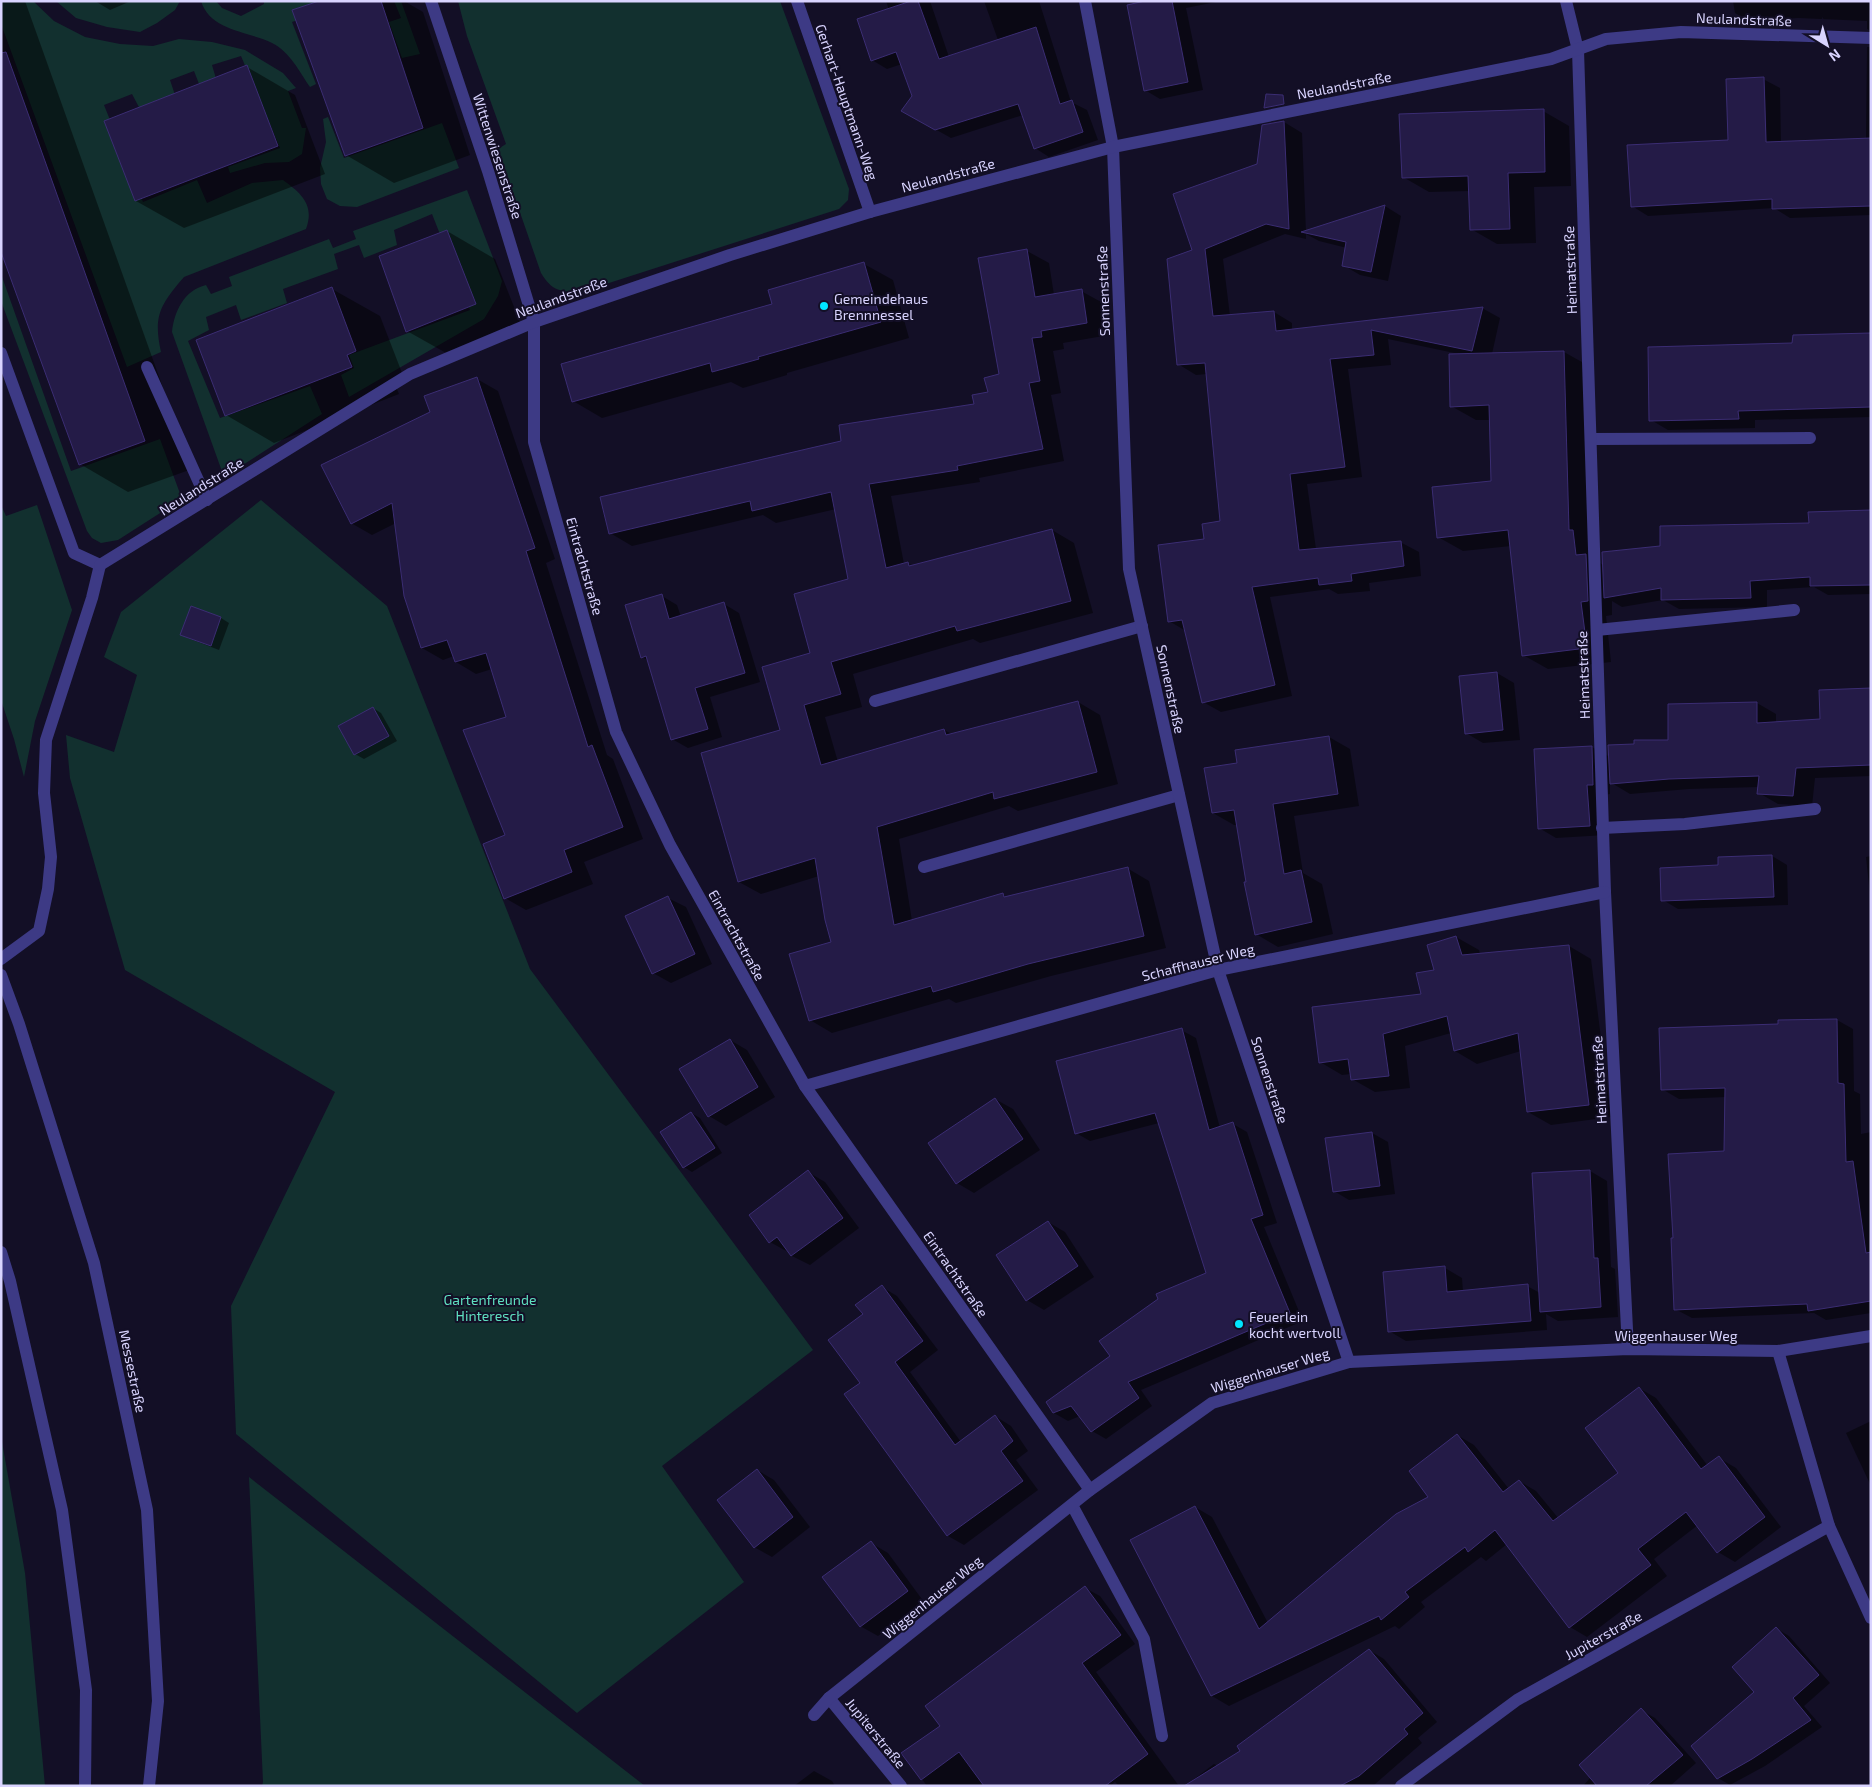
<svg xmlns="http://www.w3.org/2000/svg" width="1872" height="1787" viewBox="0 0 1872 1787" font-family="'Exo 2',sans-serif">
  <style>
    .green { fill: #12302f }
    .shadow { fill: #0007; fill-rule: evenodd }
    .building { fill: #241b47; stroke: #3b2d73 }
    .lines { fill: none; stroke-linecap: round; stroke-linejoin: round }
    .service { stroke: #3d3a85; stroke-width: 12 }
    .minor { stroke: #3d3a85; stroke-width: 12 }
    .tertiary { stroke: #3d3a85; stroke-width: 12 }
    .poi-dot { fill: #00e5ff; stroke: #130f26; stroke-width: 2 }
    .labels { text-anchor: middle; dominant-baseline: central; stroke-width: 4; stroke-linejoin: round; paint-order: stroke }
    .street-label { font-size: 14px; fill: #d9d4ff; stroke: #130f26 }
    .poi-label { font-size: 14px; fill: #d9d4ff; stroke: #130f26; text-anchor: start }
    .park-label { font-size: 14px; fill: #5fe0c0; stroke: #130f26 }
  </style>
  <rect width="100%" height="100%" fill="#130f26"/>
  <g class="green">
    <path d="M1 1H33L54 21 85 37 120 44 153 46 179 39 212 42 245 50 283 73 296 88 288 91 302 128H306L302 154 289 162 265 163 230 173 228 167 280 148 241 56 212 65 217 82 201 89 194 71 170 80 176 98 141 111 132 94 104 105 143 202 197 180 207 203 252 183 283 180C301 193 315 205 306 229L184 277C160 305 153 316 161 352L127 367 1 24Z"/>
    <polygon points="56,1 180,1 175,10 157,23 140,32 107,27 76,18"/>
    <path d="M201 1H216L222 8 241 16 264 4V1H352L292 22 316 84 310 87C299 71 290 52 272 43 248 31 210 31 201 1Z"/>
    <polygon points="394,1 401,1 420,54 402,58 389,22 401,18"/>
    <path d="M458 1H780L849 189 848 200 839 209 581 292C560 292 552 291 541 273L498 149 506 144 467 36Z"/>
    <polygon points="328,117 344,158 442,123 459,168 357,207 340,206 327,199 321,184 320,168 326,142 323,119"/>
    <path d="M467 190 502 281 498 296 484 319 349 397 341 375 354 368 349 355 470 310 432 214 394 230 397 245 364 258 359 245 334 254 338 269 283 289 287 303 241 320 236 305 206 317 209 330 188 341 220 418 310 386 322 414 224 477 172 332C174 312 184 290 206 285L211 294 232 286 229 277 329 239 333 248 356 239 353 231Z"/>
    <polygon points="1,274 71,471 160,439 182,499 118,540 101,543 92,538 87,531 1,301"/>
    <polygon points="261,500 387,606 530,969 813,1350 662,1466 744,1582 577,1713 236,1434 231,1306 335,1092 125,970 70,778 66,735 114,752 137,675 104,657 121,612"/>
    <polygon points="1,505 6,516 37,505 72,610 35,721 24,777 14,739 1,700"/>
    <polygon points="1,1436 25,1573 45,1786 1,1786"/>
    <polygon points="249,1477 645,1786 262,1786 263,1782"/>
  </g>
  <g class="shadow">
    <polygon points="1,1 25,1 192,469 128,492 80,464 1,245"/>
    <polygon points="95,1 131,1 110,10"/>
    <polygon points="323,1 404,1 423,12 470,155 394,183 346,155"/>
    <polygon points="886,1 930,1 949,57 998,40 984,1 1039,1 1071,102 1087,110 1098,140 1049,157 1035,148 1023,115 951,138 917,119 914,96 902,64 887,69 872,60 889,10"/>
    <polygon points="1140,1 1221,1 1186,8 1203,90 1160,99 1145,90"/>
    <polygon points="1733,1 1871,1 1871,31 1867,29 1867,21 1798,18 1751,22 1735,13"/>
    <path d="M1867 47H1871V215L1790 218 1774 208 1648 216 1632 206 1729 141 1763 79 1780 88 1781 143 1866 140ZM1763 86H1765L1767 148H1765Z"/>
    <polygon points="247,67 295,95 325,174 184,228 136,201 106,121"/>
    <polygon points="1543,111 1569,126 1571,186 1534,187 1536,243 1497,244 1471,229 1470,191 1429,192 1403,177"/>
    <polygon points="1284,122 1302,133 1306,232 1385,206 1401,216 1388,281 1360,275 1343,265 1347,248 1319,241 1306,234 1306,239 1285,234 1223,259 1230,316 1274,312 1292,323 1292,330 1482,308 1500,318 1492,354 1564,352 1589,366 1600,563 1604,566 1662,547 1810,524 1871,512 1871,594 1828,595 1814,587 1767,590 1767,607 1679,609 1663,600 1622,607 1612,601 1612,615 1606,616 1611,662 1548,669 1523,655 1511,546 1463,551 1438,537 1492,482 1490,420 1476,420 1451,406 1459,354 1388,339 1391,365 1348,369 1362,477 1307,484 1316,549 1400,542 1419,552 1421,576 1369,583 1370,591 1338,594 1329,589 1270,597 1292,696 1221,712 1203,702 1186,631 1169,621 1205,540 1222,522 1207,374 1196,375 1178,364 1194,250 1258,165 1263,126"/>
    <polygon points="447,231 495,259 524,332 455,358 407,331"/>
    <polygon points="1027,251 1049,263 1054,295 1081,291 1103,303 1109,335 1063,343 1064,349 1053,351 1061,393 1051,395 1064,461 979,478 980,482 891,496 904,564 907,563 914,566 1052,530 1074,543 1093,613 980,643 973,639 853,674 862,707 825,717 838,762 944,730 952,734 1078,702 1100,715 1118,784 1018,811 1009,806 899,839 912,921 1002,894 1007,897 1127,868 1149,881 1166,948 1051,976 956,1003 949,999 832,1033 810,1020 833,942 819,876 761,894 739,882 782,731 812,654 850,579 836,509 776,523 763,515 632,546 610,533 843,442 975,405 990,393 1001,375"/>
    <polygon points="864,264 893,280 909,338 787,373 787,375 743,388 731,382 602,418 573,401 773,305"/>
    <polygon points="332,289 380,316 404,378 394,382 399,394 274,443 226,415"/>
    <polygon points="1871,334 1871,417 1755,420 1755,428 1668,430 1651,420 1794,344"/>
    <polygon points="477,379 498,391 555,559 546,563 607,755 613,759 643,839 584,862 593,884 526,910 505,898 508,718 492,669 476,674 456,662 454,656 443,660 422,648 396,523 372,535 351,523 431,412"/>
    <polygon points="662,596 677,605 681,617 724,604 739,613 760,682 710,697 722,737 688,748 672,739 649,661 642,657"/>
    <polygon points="221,618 229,623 219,650 190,639 182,635"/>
    <polygon points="1497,673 1514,683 1520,740 1483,743 1466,733 1460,677"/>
    <polygon points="1871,689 1871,776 1815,778 1812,806 1778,804 1759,793 1759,787 1689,789 1630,794 1610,782 1610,794 1604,795 1606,835 1556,838 1539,828 1592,747 1610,757 1669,742 1757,703 1776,714 1776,723 1822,720"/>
    <polygon points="373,708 381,713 397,741 364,759 355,754"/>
    <polygon points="1329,737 1350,749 1359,806 1294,816 1303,873 1322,884 1333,934 1278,947 1256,934 1238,825 1234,825 1213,813 1239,764"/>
    <polygon points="1772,856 1787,865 1788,905 1678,909 1663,900 1719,866"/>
    <polygon points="1871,856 1871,904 1866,857"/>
    <polygon points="668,898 686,907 712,964 671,983 653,973"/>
    <polygon points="1456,937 1479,950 1480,954 1569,946 1591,959 1611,1117 1551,1125 1528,1112 1521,1051 1477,1064 1455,1051 1451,1033 1405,1046 1410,1088 1375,1092 1352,1079 1351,1074 1342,1075 1320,1062 1422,995"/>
    <polygon points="1837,1020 1853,1029 1854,1091 1860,1094 1861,1134 1871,1132 1871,1313 1826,1320 1814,1313 1692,1318 1675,1309 1725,1152 1726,1097 1679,1099 1662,1089 1779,1025"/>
    <polygon points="1181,1030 1196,1038 1220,1128 1233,1124 1247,1132 1277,1223 1264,1227 1303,1321 1141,1390 1152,1406 1106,1439 1092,1431 1080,1416 1068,1421 1054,1413 1112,1357 1208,1274 1159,1123 1090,1141 1076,1133"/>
    <polygon points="730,1040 747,1050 775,1097 726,1126 709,1116 681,1070"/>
    <polygon points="995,1099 1013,1109 1040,1150 974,1193 957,1183"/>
    <polygon points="691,1113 700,1118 722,1153 692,1172 684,1167"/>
    <polygon points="1372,1133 1388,1142 1395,1194 1349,1200 1334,1191"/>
    <polygon points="1590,1171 1607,1181 1611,1267 1615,1269 1618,1317 1558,1321 1546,1314 1547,1330 1406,1341 1389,1331 1445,1268 1462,1278 1463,1292 1527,1286 1540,1293 1533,1174"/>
    <polygon points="808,1172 825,1182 859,1228 810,1265 792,1256 789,1251 788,1252 770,1242"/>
    <polygon points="1048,1222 1065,1232 1094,1277 1044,1310 1027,1300"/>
    <polygon points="882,1287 897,1296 938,1350 910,1372 961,1442 995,1416 1011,1426 1028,1451 1016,1460 1038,1490 964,1545 948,1536 846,1395 862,1383 865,1314"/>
    <polygon points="1639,1388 1656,1398 1708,1466 1719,1458 1736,1468 1781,1527 1735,1562 1718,1552 1698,1525 1654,1559 1667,1576 1587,1637 1570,1627 1507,1544 1486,1561 1481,1557 1421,1602 1425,1607 1399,1629 1395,1626 1229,1706 1212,1696 1132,1541 1195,1507 1212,1517 1268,1623 1430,1497 1457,1435 1474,1445 1509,1489 1519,1481 1536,1491 1559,1519 1620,1473"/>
    <polygon points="1871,1421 1871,1486 1846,1433"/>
    <polygon points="757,1470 774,1480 810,1527 772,1557 754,1547"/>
    <polygon points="871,1543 888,1553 924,1602 878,1636 860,1626"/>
    <polygon points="1085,1588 1100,1596 1135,1644 1096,1672 1179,1786 1119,1786 1115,1782 1110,1786 927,1786 903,1753 942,1726"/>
    <polygon points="1777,1629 1789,1636 1830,1683 1804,1706 1822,1727 1765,1766 1730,1785 1718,1778 1756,1692"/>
    <polygon points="1369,1650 1384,1659 1437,1722 1418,1738 1422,1743 1374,1785 1185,1786 1214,1764 1218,1766 1241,1752"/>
    <polygon points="1641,1710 1655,1718 1696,1763 1670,1786 1583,1786 1591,1777"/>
    <polygon points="814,1771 832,1781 835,1786 794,1786"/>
  </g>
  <g class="building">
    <polygon points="319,1 381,1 423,128 345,156 292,10"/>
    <polygon points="911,1 918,1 939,59 1036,27 1060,104 1072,100 1083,132 1034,149 1018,104 935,130 901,111 912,96 896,52 871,61 857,19"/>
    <polygon points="1145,1 1172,1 1188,82 1144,91 1127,5"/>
    <polygon points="6,52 145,441 79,465 1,252 1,53"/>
    <polygon points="247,65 278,146 135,201 104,121"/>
    <polygon points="1764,77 1766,142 1871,138 1871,206 1772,209 1772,199 1631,207 1627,145 1728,140 1726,79"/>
    <polygon points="1266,94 1283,95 1284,104 1264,108"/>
    <polygon points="1544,109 1545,172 1508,173 1510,229 1470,230 1468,176 1402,178 1399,114"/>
    <polygon points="1284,121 1289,229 1266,224 1205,249 1213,316 1274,311 1276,331 1483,307 1472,351 1371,330 1374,355 1330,359 1345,467 1290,474 1299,550 1401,541 1404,566 1351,574 1352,581 1319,585 1318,578 1252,587 1275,685 1202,703 1182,620 1168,622 1158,545 1204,539 1202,524 1220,521 1205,363 1177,365 1167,259 1192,250 1173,194 1257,164 1262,125"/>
    <polygon points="1385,205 1371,272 1342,266 1346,242 1301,232"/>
    <polygon points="447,230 476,304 406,332 379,256"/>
    <polygon points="1027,249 1035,297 1082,289 1087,323 1041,331 1042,337 1032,338 1040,381 1029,383 1043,449 957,466 958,470 869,484 886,568 908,562 909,566 1052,529 1071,601 957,631 955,626 831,662 841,694 804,705 821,765 944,729 946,735 1078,701 1097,772 994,799 993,792 877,827 894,925 1003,893 1004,897 1128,867 1144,936 1028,964 933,992 931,986 809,1021 789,954 831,942 825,920 815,858 738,882 701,753 780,730 762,667 810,653 794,594 848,579 831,492 752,511 750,501 609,534 600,497 841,441 839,425 974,404 972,395 988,392 984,378 999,374 978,258"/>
    <polygon points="864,262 881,322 758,357 759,359 712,372 710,363 572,402 561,364 772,304 768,290"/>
    <polygon points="332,287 356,351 347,355 352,367 225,416 196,340"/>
    <polygon points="1871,333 1871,407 1738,411 1739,419 1649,421 1648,347 1792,343 1793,335"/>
    <polygon points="1564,351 1569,530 1573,530 1576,555 1586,554 1588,601 1581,602 1587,648 1522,656 1508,530 1437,538 1432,487 1491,481 1489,405 1450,407 1449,354"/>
    <polygon points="477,377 535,548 526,551 588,747 592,745 623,827 564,850 572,872 504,899 483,844 505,835 463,730 506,717 486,653 455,662 447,640 421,648 404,596 392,503 351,524 321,465 430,412 424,396"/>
    <polygon points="1871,510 1871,585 1810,586 1810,577 1750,581 1751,598 1661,600 1661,588 1604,598 1602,552 1660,546 1660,526 1809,523 1808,512"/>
    <polygon points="662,594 669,619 724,602 745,673 695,688 708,729 671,740 646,656 641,658 625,605"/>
    <polygon points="191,606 221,617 211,646 180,635"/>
    <polygon points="1497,672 1503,730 1465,734 1459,676"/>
    <polygon points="1871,688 1871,765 1796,768 1793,796 1757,794 1759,776 1669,779 1610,784 1608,745 1634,744 1634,740 1668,740 1668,704 1757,702 1757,723 1820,719 1819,690"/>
    <polygon points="373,707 389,736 354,755 338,726"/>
    <polygon points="1329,736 1338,794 1273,804 1284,874 1301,870 1312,922 1255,935 1244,882 1246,882 1234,810 1212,813 1204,768 1237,763 1235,750"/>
    <polygon points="1592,746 1593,785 1587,785 1590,826 1538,829 1534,749"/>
    <polygon points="1772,855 1774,897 1661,901 1660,868 1718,865 1718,857"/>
    <polygon points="668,896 695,954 652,974 625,916"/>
    <polygon points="1456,936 1462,955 1569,945 1589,1105 1527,1112 1518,1033 1454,1051 1447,1016 1383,1034 1389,1076 1351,1080 1348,1059 1319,1063 1312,1007 1421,994 1416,973 1434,970 1427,945"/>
    <polygon points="1837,1019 1838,1083 1844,1084 1846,1162 1853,1161 1866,1253 1871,1252 1871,1301 1808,1311 1807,1304 1674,1310 1671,1238 1673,1238 1668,1154 1724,1151 1725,1088 1661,1090 1659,1028 1778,1024 1778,1020"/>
    <polygon points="1182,1028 1209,1130 1233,1122 1263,1215 1251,1219 1290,1313 1128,1382 1139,1398 1091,1432 1071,1406 1053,1413 1046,1402 1110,1356 1099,1341 1158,1299 1156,1294 1206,1273 1155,1113 1075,1134 1056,1061"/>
    <polygon points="730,1039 758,1087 708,1117 679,1069"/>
    <polygon points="995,1098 1023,1139 956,1184 928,1143"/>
    <polygon points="691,1112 715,1148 683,1168 660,1132"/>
    <polygon points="1372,1132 1380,1186 1333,1192 1325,1138"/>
    <polygon points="808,1170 843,1218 791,1256 777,1237 769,1243 749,1215"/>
    <polygon points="1590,1170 1594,1258 1598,1258 1601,1307 1540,1312 1532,1173"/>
    <polygon points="1048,1221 1078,1266 1026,1301 996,1255"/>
    <polygon points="1445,1266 1447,1292 1528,1284 1531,1321 1388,1332 1383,1272"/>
    <polygon points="882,1285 923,1341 895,1362 955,1445 995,1415 1013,1441 1001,1451 1023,1481 947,1536 844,1394 860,1383 828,1340 863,1314 855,1305"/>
    <polygon points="1639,1387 1701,1469 1719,1456 1765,1517 1717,1553 1686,1512 1638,1549 1651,1565 1569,1628 1495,1530 1468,1552 1465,1547 1405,1592 1409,1597 1381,1620 1379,1616 1211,1696 1130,1540 1195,1506 1259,1629 1396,1514 1428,1497 1409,1471 1457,1434 1503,1492 1519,1480 1553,1521 1618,1473 1585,1428"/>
    <polygon points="757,1469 793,1517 754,1548 717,1500"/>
    <polygon points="871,1541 908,1591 860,1627 822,1577"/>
    <polygon points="1085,1586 1121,1635 1082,1663 1148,1754 1105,1786 984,1786 959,1752 921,1780 901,1753 940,1726 925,1706"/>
    <polygon points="1776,1627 1819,1675 1793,1698 1811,1720 1752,1759 1717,1779 1691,1746 1754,1692 1732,1667"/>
    <polygon points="1369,1649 1423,1713 1404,1729 1408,1734 1359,1776 1340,1786 1184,1786 1240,1751 1237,1746"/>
    <polygon points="1641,1708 1683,1755 1646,1786 1597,1786 1579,1765"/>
  </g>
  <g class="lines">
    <g class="service">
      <polyline points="1,353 74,553 100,565 92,598 46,740 44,793 51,857 48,889 39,931 1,959"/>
      <polyline points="147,367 207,500"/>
      <polyline points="1591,439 1810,438"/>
      <polyline points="1597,630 1794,610"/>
      <polyline points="875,701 1142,626"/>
      <polyline points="1602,828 1685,824 1815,809"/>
      <polyline points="924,867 1179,795"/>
      <polyline points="1072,1505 1144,1639 1162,1736"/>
    </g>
    <g class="minor">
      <polyline points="431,1 488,171 534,322 534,442 616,732 670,845 805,1086 1090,1490"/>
      <polyline points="797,1 870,212"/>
      <polyline points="1085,1 1113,147 1129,569 1218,970 1349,1362"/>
      <polyline points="1566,1 1578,50 1605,892 1628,1349"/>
      <polyline points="100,565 410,374 534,322 730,255 870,212 1113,147 1551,59 1606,39 1681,32 1871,38"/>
      <polyline points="805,1086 1218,970 1605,892"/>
      <polyline points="1778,1351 1829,1526 1871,1618"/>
      <polyline points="829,1698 901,1786"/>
      <polyline points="814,1715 829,1698 1090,1490 1212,1403 1349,1362 1628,1349 1778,1351 1871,1336"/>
      <polyline points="1401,1786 1517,1700 1829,1526"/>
    </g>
    <g class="tertiary">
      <polyline points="1,975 19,1024 94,1263 147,1510 158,1701 149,1786"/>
      <polyline points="1,1252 10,1281 62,1510 86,1690 85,1786"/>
    </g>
  </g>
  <g class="poi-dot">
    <circle cx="824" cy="306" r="5"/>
    <circle cx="1239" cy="1324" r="5"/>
  </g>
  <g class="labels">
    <g class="street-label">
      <text transform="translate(1744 19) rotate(2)">Neulandstraße</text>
      <text transform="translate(1344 85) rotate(-11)">Neulandstraße</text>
      <text transform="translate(847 102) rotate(71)">Gerhart-Hauptmann-Weg</text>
      <text transform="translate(498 156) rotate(72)">Wittenwiesenstraße</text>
      <text transform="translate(948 175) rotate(-15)">Neulandstraße</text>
      <text transform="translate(1570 270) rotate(-92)">Heimatstraße</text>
      <text transform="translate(1103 291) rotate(-92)">Sonnenstraße</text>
      <text transform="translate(561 297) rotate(-20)">Neulandstraße</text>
      <text transform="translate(201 486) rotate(-32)">Neulandstraße</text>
      <text transform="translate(585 566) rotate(74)">Eintrachtstraße</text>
      <text transform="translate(1583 675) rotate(-92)">Heimatstraße</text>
      <text transform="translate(1171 689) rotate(78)">Sonnenstraße</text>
      <text transform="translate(737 935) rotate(61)">Eintrachtstraße</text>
      <text transform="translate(1198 962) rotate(-14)">Schaffhauser Weg</text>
      <text transform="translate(1270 1080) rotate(72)">Sonnenstraße</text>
      <text transform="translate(1599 1080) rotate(-93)">Heimatstraße</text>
      <text transform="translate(956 1274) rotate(55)">Eintrachtstraße</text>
      <text x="1676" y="1335">Wiggenhauser Weg</text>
      <text transform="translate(1270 1370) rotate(-17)">Wiggenhauser Weg</text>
      <text transform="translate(133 1371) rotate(78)">Messestraße</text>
      <text transform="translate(932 1597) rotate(-39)">Wiggenhauser Weg</text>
      <text transform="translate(1603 1635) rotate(-29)">Jupiterstraße</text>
      <text transform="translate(876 1733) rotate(51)">Jupiterstraße</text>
    </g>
    <g class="poi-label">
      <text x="834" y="298">Gemeindehaus<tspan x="834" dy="16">Brennnessel</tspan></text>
      <text x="1249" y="1316">Feuerlein<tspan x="1249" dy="16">kocht wertvoll</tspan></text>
    </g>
    <g class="park-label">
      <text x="490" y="1299">Gartenfreunde<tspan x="490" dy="16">Hinteresch</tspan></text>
    </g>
  </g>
  <rect width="1872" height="1787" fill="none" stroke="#d9d4ff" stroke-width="5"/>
  <g transform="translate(1827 45) rotate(143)" stroke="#130f26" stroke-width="4" paint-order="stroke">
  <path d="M0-4L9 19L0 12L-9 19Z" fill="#d9d4ff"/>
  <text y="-8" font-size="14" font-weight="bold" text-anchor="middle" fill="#d9d4ff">N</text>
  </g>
</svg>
